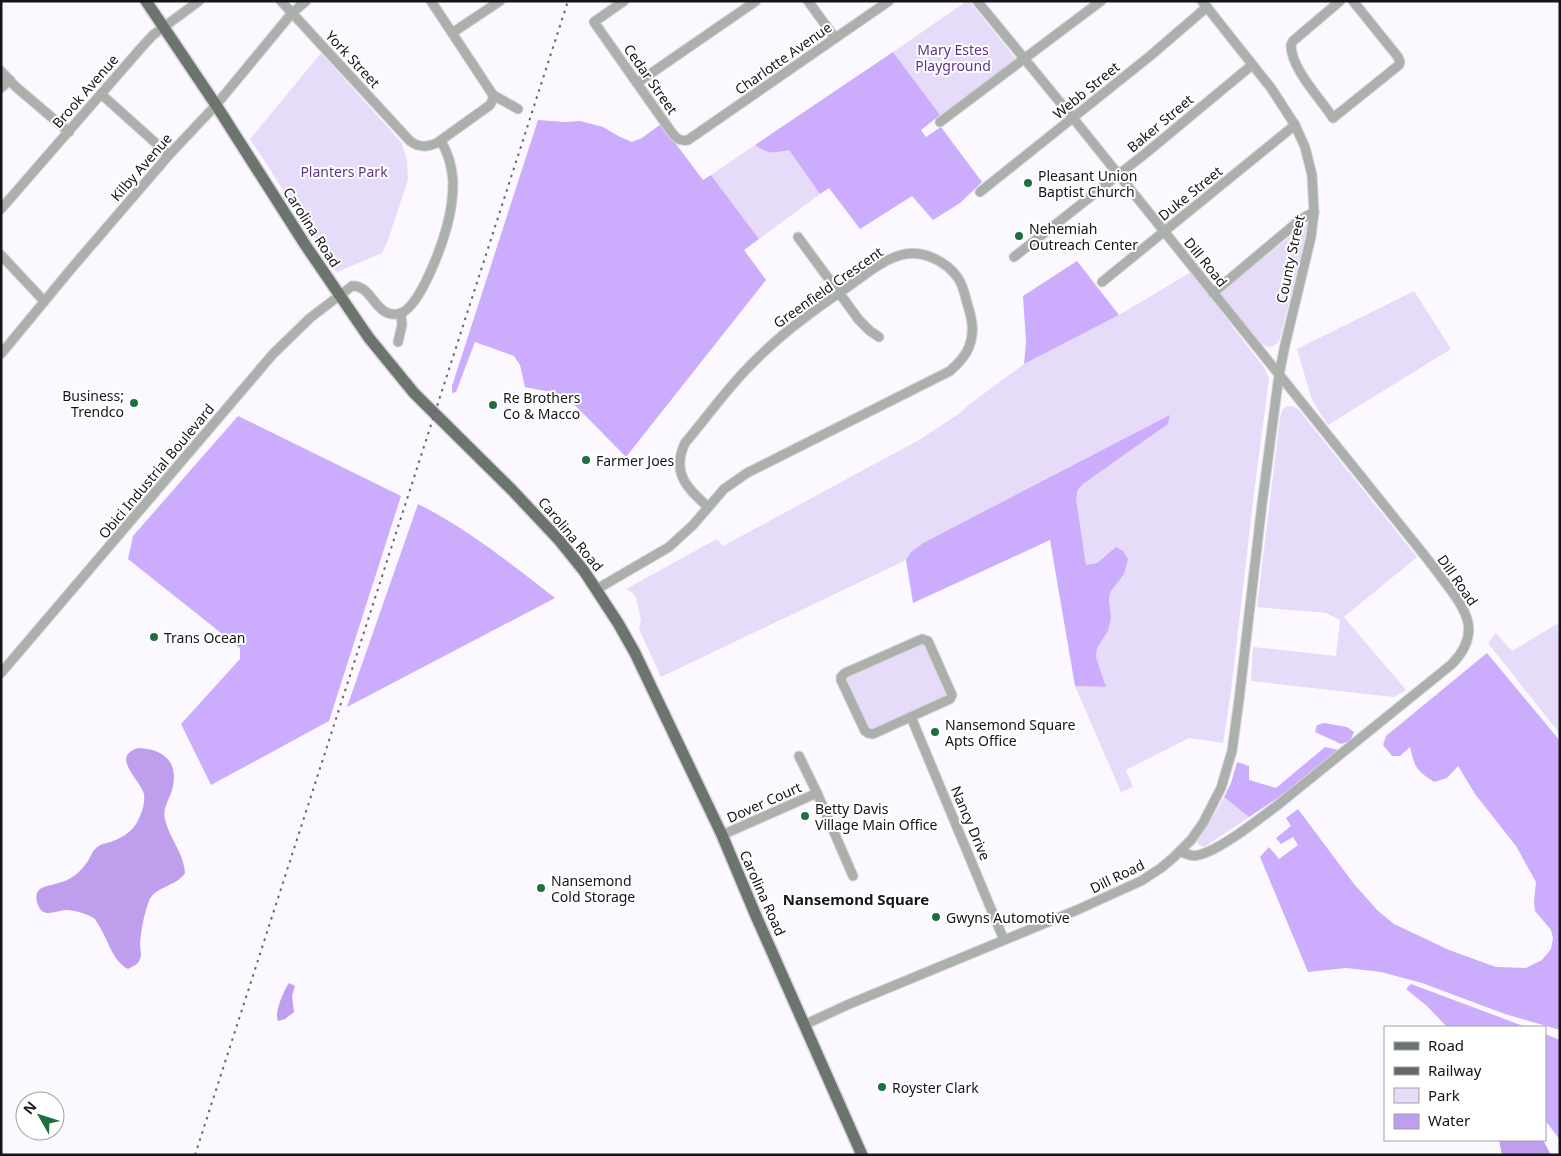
<svg xmlns="http://www.w3.org/2000/svg" width="1561" height="1156" viewBox="0 0 1561 1156" font-family="'Noto Sans',sans-serif">
  <style>
    .green { fill: #e6dbf8 }
    .forest { fill: #ccacfc }
    .water { fill: #bf9eee }
    .lines { fill: none; stroke-linecap: round; stroke-linejoin: round }
    .minor-casing { stroke: #d6d4da; stroke-width: 11 }
    .major-casing { stroke: #d6d4da; stroke-width: 14 }
    .minor { stroke: #acb0ad; stroke-width: 9 }
    .major { stroke: #6c746e; stroke-width: 11 }
    .rail { stroke: #68666b; stroke-width: 2; stroke-dasharray: 2.5 5; stroke-linecap: butt }
    .poi-dot { fill: #1d6f40; stroke: #fff; stroke-width: 2 }
    .labels { text-anchor: middle; dominant-baseline: central; stroke-width: 4; stroke-linejoin: round; paint-order: stroke }
    .park-label { font-size: 14px; fill: #5e338e; stroke: #fff }
    .street-label { font-size: 14px; fill: #151418; stroke: #fff }
    .poi-label { font-size: 14px; fill: #151418; stroke: #fff; text-anchor: start }
    .neighbourhood-label { font-size: 15px; font-weight: bold; fill: #151418; stroke: #fff }
  </style>
  <rect width="100%" height="100%" fill="#fbf8ff"/>
  <g class="green">
    <polygon points="967,1 969,1 1016,59 940,115 893,52"/>
    <polygon points="321,53 401,142 407,160 408,180 387,243 382,253 337,272 250,139"/>
    <path d="M755 145C769 155 772 153 789 150L820 194 759 239 711 175Z"/>
    <path d="M1309 222 1280 339C1277 345 1271 349 1264 345 1253 340 1228 304 1219 292Z"/>
    <polygon points="1191,272 1265,369 1269,379 1254,493 1231,691 1223,743 1189,738 1126,770 1133,787 1121,792 1075,686 1106,687 1096,657 1097,647 1108,631 1111,618 1109,598 1111,590 1124,574 1106,555 1097,563 1086,566 1076,499 1079,490 1083,484 1168,424 1170,416 923,543 911,552 906,560 661,677 639,629 641,619 636,598 634,594 626,589 717,539 723,546 919,440 960,413 967,406 1024,364 1119,315"/>
    <polygon points="1414,291 1451,349 1328,425 1312,400 1297,349"/>
    <polygon points="1287,406 1292,406 1298,409 1417,557 1344,617 1406,690 1394,697 1251,681 1253,647 1336,656 1340,620 1326,613 1257,607 1280,418 1282,410"/>
    <polygon points="1560,622 1560,734 1488,643 1496,633 1512,651"/>
    <polygon points="925,642 948,696 869,730 845,676"/>
    <polygon points="1224,797 1249,817 1204,847 1199,845 1197,841 1199,835 1215,813"/>
  </g>
  <g class="forest">
    <path d="M893 52 940 115 921 130 926 137 941 127 982 182 960 203 933 220 912 196 860 229 829 188 820 194 789 150C772 153 769 155 755 145Z"/>
    <polygon points="538,120 565,122 580,121 603,127 620,137 632,142 642,138 661,124 703,180 711,175 759,239 744,250 766,280 626,457 565,395 525,387 520,365 514,356 475,342 456,392 452,393 452,386"/>
    <polygon points="1077,261 1119,315 1024,364 1026,342 1023,296"/>
    <polygon points="1170,415 1168,424 1083,484 1078,490 1076,499 1086,565 1097,563 1116,547 1123,551 1128,559 1124,574 1111,591 1109,598 1111,618 1108,631 1097,648 1096,657 1106,687 1075,686 1050,540 913,603 906,560 911,552 923,543"/>
    <polygon points="238,416 401,496 329,721 211,785 181,724 240,659 240,648 128,559 133,536"/>
    <path d="M418 504C468 529 511 564 555 598L347 707Z"/>
    <path d="M1487 653 1560 741V1030L1505 1014 1422 983 1381 972 1346 968 1308 972 1260 857 1269 847 1279 859 1298 845 1293 837 1281 844 1276 838 1291 826 1286 818 1298 809 1354 884 1377 910 1394 924 1449 950 1496 967 1526 968 1542 960 1551 949 1553 938 1551 930 1535 911 1534 901 1536 882 1516 846 1475 794 1458 766 1447 778 1434 782C1416 770 1415 768 1410 747L1400 756H1392L1383 745 1386 736Z"/>
    <polygon points="1324,723 1347,727 1354,732 1350,741 1341,744 1315,732 1317,725"/>
    <polygon points="1325,747 1339,750 1287,792 1249,817 1224,797 1231,783 1237,762 1249,766 1249,780 1276,788"/>
    <polygon points="1411,984 1526,1027 1447,1027 1427,1006 1406,989"/>
    <polygon points="1545,1034 1560,1040 1560,1140 1545,1120"/>
  </g>
  <g class="water">
    <path d="M138 748C162 749 178 760 173 786 171 798 162 807 165 819 169 838 184 853 185 873 176 887 155 886 149 901 144 914 141 930 140 944 140 948 142 955 140 959 138 965 133 966 128 969 113 961 109 943 101 929 99 926 97 922 95 919 88 914 75 910 66 910 58 910 48 917 41 910 36 904 34 894 40 889 45 885 61 884 69 879 77 875 83 868 88 861 91 856 93 849 99 846 103 843 109 843 113 841 125 837 136 828 140 816 143 810 145 801 144 794 140 779 110 757 138 748Z"/>
    <path d="M289 983 295 986 292 996 294 1012 285 1019 278 1021C274 1013 284 990 289 983Z"/>
    <polygon points="1499,1140 1543,1140 1551,1155 1502,1155"/>
  </g>
  <g class="lines">
    <defs>
      <g id="minor">
        <path d="M281 1 410 141C419 148 427 147 437 143L490 105 493 99V95"/>
        <polyline points="431,1 493,95 518,109"/>
        <path d="M624 1 594 22 670 130C675 137 679 142 688 140L889 1"/>
        <polyline points="808,1 835,38"/>
        <path d="M977 1 1073 118 1421 551C1430 562 1438 573 1447 585 1469 613 1480 635 1452 664L1279 804C1259 819 1222 849 1199 855 1192 857 1186 854 1180 851"/>
        <path d="M1340 1 1293 41 1291 45C1291 69 1321 99 1333 118L1399 65 1400 62 1398 57 1353 1"/>
        <polyline points="452,33 500,1"/>
        <polyline points="1,71 16,87 69,132"/>
        <polyline points="637,83 756,1"/>
        <polyline points="1,88 10,80"/>
        <polyline points="101,94 169,155"/>
        <polyline points="940,122 1101,1"/>
        <polyline points="980,192 1150,56 1207,7"/>
        <polyline points="1,209 141,48 153,35 199,1"/>
        <polyline points="798,237 859,320 870,331 879,337"/>
        <polyline points="1,255 44,301"/>
        <polyline points="1014,257 1146,153 1252,65"/>
        <polyline points="1102,282 1295,125"/>
        <polyline points="1213,293 1301,219 1314,212"/>
        <polyline points="398,342 402,325 401,313"/>
        <polyline points="1,354 71,269 169,155 216,105 292,13 306,1"/>
        <path d="M597 589 669 547 693 525 724 489 747 473 950 371C958 364 965 357 969 347 975 332 972 318 967 303 965 294 963 285 958 278 946 261 922 249 901 255 882 260 865 275 849 286 820 306 790 327 765 351 735 378 711 412 685 443 671 473 687 488 708 507"/>
        <polygon points="922,639 928,641 952,695 950,699 873,734 868,733 865,731 841,680 841,677 845,673"/>
        <path d="M1 673 273 354 310 318 352 286C372 284 375 318 398 314 419 311 442 245 447 226 451 212 453 196 453 181 452 166 448 153 441 141"/>
        <polyline points="911,717 1004,940"/>
        <polyline points="799,756 817,793 853,876"/>
        <polyline points="722,835 817,793"/>
        <polyline points="804,1025 847,1005 1077,910 1141,881 1161,868 1174,857 1191,840 1203,823 1221,788 1232,751 1239,700 1262,504 1279,375 1285,345 1311,237 1314,212 1312,175 1305,147 1295,125 1271,88 1202,1"/>
      </g>
      <polyline id="major" points="146,1 216,105 306,246 369,338 414,393 512,490 559,540 584,571 618,623 635,653 722,835 756,916 862,1155"/>
    </defs>
    <use href="#minor" class="minor-casing"/>
    <use href="#major" class="major-casing"/>
    <use href="#minor" class="minor"/>
    <use href="#major" class="major"/>
    <polyline class="rail" points="195,1155 568,1"/>
  </g>
  <g class="poi-dot">
    <circle cx="1028" cy="183" r="5"/>
    <circle cx="1019" cy="236" r="5"/>
    <circle cx="134" cy="403" r="5"/>
    <circle cx="493" cy="405" r="5"/>
    <circle cx="586" cy="460" r="5"/>
    <circle cx="154" cy="637" r="5"/>
    <circle cx="935" cy="732" r="5"/>
    <circle cx="805" cy="816" r="5"/>
    <circle cx="541" cy="888" r="5"/>
    <circle cx="936" cy="917" r="5"/>
    <circle cx="882" cy="1087" r="5"/>
  </g>
  <g class="labels">
    <g class="park-label">
      <text x="953" y="49">Mary Estes<tspan x="953" dy="16">Playground</tspan></text>
      <text x="344" y="171">Planters Park</text>
    </g>
    <g class="street-label">
      <text transform="translate(783 58) rotate(-35)">Charlotte Avenue</text>
      <text transform="translate(353 59) rotate(47)">York Street</text>
      <text transform="translate(651 79) rotate(55)">Cedar Street</text>
      <text transform="translate(1086 90) rotate(-39)">Webb Street</text>
      <text transform="translate(85 91) rotate(-49)">Brook Avenue</text>
      <text transform="translate(1160 123) rotate(-40)">Baker Street</text>
      <text transform="translate(141 167) rotate(-49)">Kilby Avenue</text>
      <text transform="translate(1190 193) rotate(-39)">Duke Street</text>
      <text transform="translate(312 227) rotate(57)">Carolina Road</text>
      <text transform="translate(1290 259) rotate(-78)">County Street</text>
      <text transform="translate(1206 262) rotate(51)">Dill Road</text>
      <text transform="translate(828 287) rotate(-35)">Greenfield Crescent</text>
      <text transform="translate(156 471) rotate(-50)">Obici Industrial Boulevard</text>
      <text transform="translate(571 534) rotate(50)">Carolina Road</text>
      <text transform="translate(1458 580) rotate(55)">Dill Road</text>
      <text transform="translate(764 802) rotate(-24)">Dover Court</text>
      <text transform="translate(971 823) rotate(67)">Nancy Drive</text>
      <text transform="translate(1117 876) rotate(-26)">Dill Road</text>
      <text transform="translate(763 893) rotate(66)">Carolina Road</text>
    </g>
    <g class="poi-label">
      <text x="1038" y="175">Pleasant Union<tspan x="1038" dy="16">Baptist Church</tspan></text>
      <text x="1029" y="228">Nehemiah<tspan x="1029" dy="16">Outreach Center</tspan></text>
      <text x="124" y="395" text-anchor="end">Business;<tspan x="124" dy="16">Trendco</tspan></text>
      <text x="503" y="397">Re Brothers<tspan x="503" dy="16">Co &amp; Macco</tspan></text>
      <text x="596" y="460">Farmer Joes</text>
      <text x="164" y="637">Trans Ocean</text>
      <text x="945" y="724">Nansemond Square<tspan x="945" dy="16">Apts Office</tspan></text>
      <text x="815" y="808">Betty Davis<tspan x="815" dy="16">Village Main Office</tspan></text>
      <text x="551" y="880">Nansemond<tspan x="551" dy="16">Cold Storage</tspan></text>
      <text x="946" y="917">Gwyns Automotive</text>
      <text x="892" y="1087">Royster Clark</text>
    </g>
    <g class="neighbourhood-label">
      <text x="856" y="899">Nansemond Square</text>
    </g>
  </g>
  <rect width="1561" height="1156" fill="none" stroke="#151418" stroke-width="5"/>
  <rect x="1384" y="1026" width="162" height="115" fill="#ffffff" stroke="#a1a1a3"/>
  <rect x="1394" y="1042" width="25" height="8" fill="#6c746e" stroke="#a1a1a3"/>
  <text x="1428" y="1051" font-size="15" fill="#151418">Road</text>
  <rect x="1394" y="1067" width="25" height="8" fill="#68666b" stroke="#a1a1a3"/>
  <text x="1428" y="1076" font-size="15" fill="#151418">Railway</text>
  <rect x="1394" y="1088" width="25" height="15" fill="#e6dbf8" stroke="#a1a1a3"/>
  <text x="1428" y="1101" font-size="15" fill="#151418">Park</text>
  <rect x="1394" y="1114" width="25" height="15" fill="#bf9eee" stroke="#a1a1a3"/>
  <text x="1428" y="1126" font-size="15" fill="#151418">Water</text>
  <g transform="translate(40 1116) rotate(309)"><circle r="24" fill="#ffffff" stroke="#a1a1a3"/>
  <path d="M0-4L9 19L0 12L-9 19Z" fill="#1d6f40"/>
  <text y="-8" font-size="14" font-weight="bold" text-anchor="middle" fill="#151418">N</text>
  </g>
</svg>
